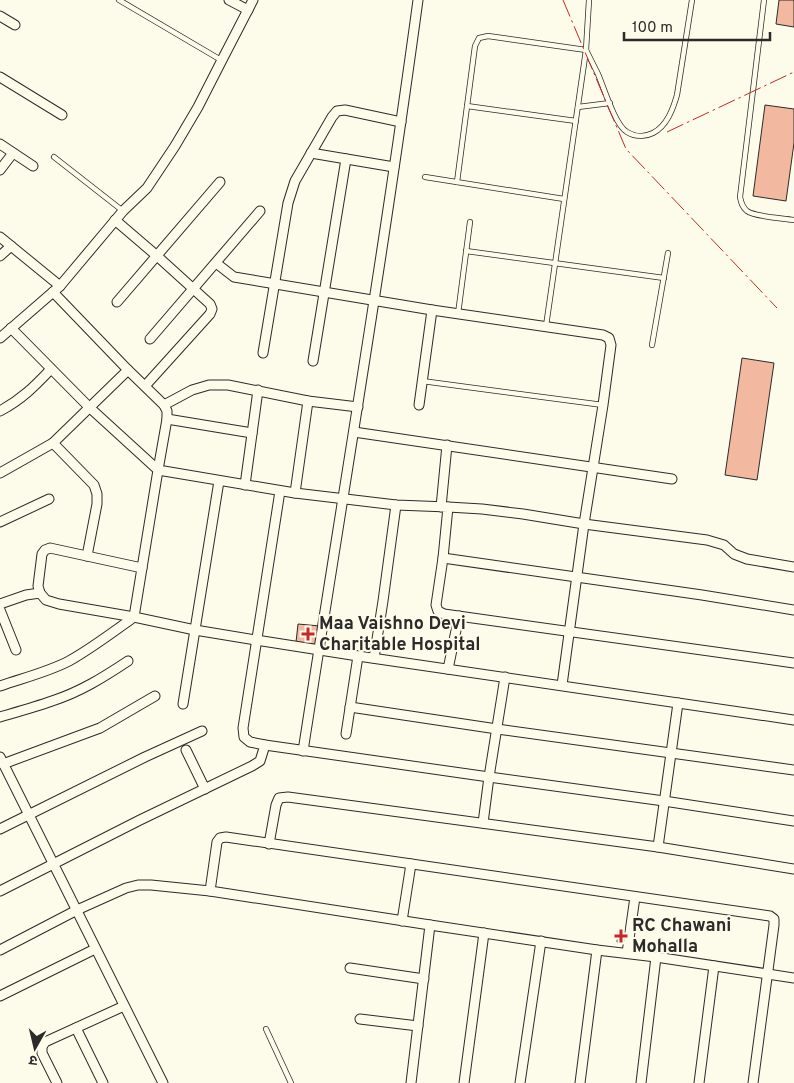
<svg xmlns="http://www.w3.org/2000/svg" width="794" height="1083" viewBox="0 0 794 1083" font-family="Overpass,'Noto Sans Devanagari',sans-serif">
  <style>
    .building { fill: #f2b8a0; stroke: #2b2b2b }
    .lines { fill: none; stroke-linecap: round; stroke-linejoin: round }
    .service-casing { stroke: #2b2b2b; stroke-width: 6 }
    .minor-casing { stroke: #2b2b2b; stroke-width: 11 }
    .service { stroke: #fdfbea; stroke-width: 4.5 }
    .minor { stroke: #fdfbea; stroke-width: 9 }
    .power { stroke: #c62828; stroke-width: 1; stroke-dasharray: 18 4 2.5 4; stroke-linecap: butt }
    .poi-dot { fill: #c62828; stroke: #fdfbea; stroke-width: 2 }
    .labels { text-anchor: middle; dominant-baseline: central; stroke-width: 4; stroke-linejoin: round; paint-order: stroke }
    .poi-label { font-size: 18px; font-weight: bold; fill: #2b2b2b; stroke: #fdfbea; text-anchor: start }
  </style>
  <rect width="100%" height="100%" fill="#fdfbea"/>
  <g class="building">
    <polygon points="779,0 794,0 794,27 776,24"/>
    <polygon points="765,105 794,109 794,143 786,201 753,196"/>
    <polygon points="742,358 774,363 757,480 725,475"/>
    <polygon points="298,624 320,626 318,645 296,642"/>
    <polygon points="618,932 623,933 622,942 617,942"/>
  </g>
  <g class="lines">
    <defs>
      <g id="service">
        <polyline points="119,0 221,60"/>
        <path d="M764 0 740 197C741 202 742 207 747 211 755 217 783 218 794 220"/>
        <polyline points="467,106 576,121"/>
        <polyline points="578,107 610,103"/>
        <polyline points="54,157 123,211"/>
        <polyline points="425,177 564,199"/>
        <path d="M457 182 475 46 479 38 488 36 586 50C590 58 594 66 598 74 604 88 615 125 627 132 635 137 645 137 653 133 667 126 673 109 677 95L692 0"/>
        <polyline points="466,251 664,278"/>
        <polyline points="458,314 470,222"/>
        <polyline points="546,326 586,50 589,0"/>
        <polyline points="652,345 668,253"/>
        <polyline points="422,381 603,405"/>
        <polyline points="266,1029 291,1083"/>
      </g>
      <g id="minor">
        <polyline points="229,0 248,10"/>
        <polyline points="0,16 15,25"/>
        <polyline points="0,77 62,115"/>
        <polyline points="0,144 33,166"/>
        <polyline points="311,153 394,167"/>
        <polyline points="0,170 13,153"/>
        <polyline points="115,220 157,256 210,304 212,309 210,314 145,386"/>
        <polyline points="0,237 60,286"/>
        <polyline points="0,256 11,246"/>
        <polyline points="216,263 234,277 432,310 603,335 609,338 611,345 603,405 584,524 562,685"/>
        <polyline points="117,302 220,182"/>
        <polyline points="0,338 60,286 123,211 147,188 175,146 198,107 222,60 253,0"/>
        <polyline points="150,339 260,211"/>
        <polyline points="263,353 288,203 295,181 332,117 337,111 345,110 401,122"/>
        <polyline points="313,361 346,159"/>
        <polyline points="128,370 164,405 167,411 167,419 158,470 295,493 396,505 448,507 443,558 702,595 794,610"/>
        <polyline points="164,405 192,390 209,385 228,385 308,401 358,407"/>
        <polyline points="419,405 432,310"/>
        <path d="M0 411C22 399 34 387 51 369"/>
        <polyline points="167,419 252,433"/>
        <polyline points="354,432 672,479"/>
        <polyline points="53,443 94,485 97,494 97,504 87,556"/>
        <polyline points="0,473 53,443 128,370 53,292"/>
        <polyline points="245,485 258,390"/>
        <polyline points="280,491 243,728 244,737 250,742 265,745 489,777 664,801 794,821"/>
        <polyline points="295,493 308,401"/>
        <polyline points="441,507 447,445"/>
        <polyline points="448,507 482,509 523,514 584,524 707,540 724,545 734,554 747,559 794,567"/>
        <polyline points="0,522 49,499"/>
        <polyline points="443,558 436,605 438,611 444,614 794,663"/>
        <polyline points="40,593 38,586 42,554 45,550 50,548 142,568"/>
        <polyline points="0,604 26,595 40,593 46,600 59,604 134,617 195,630 256,640 358,656 794,720"/>
        <polyline points="0,610 16,650"/>
        <polyline points="374,658 383,601 396,505"/>
        <polyline points="448,669 459,616"/>
        <path d="M0 686C23 678 48 672 69 661 92 648 113 632 134 617L158 470 89 407 11 328"/>
        <polyline points="183,704 219,481"/>
        <polyline points="350,707 497,729 794,770"/>
        <path d="M0 717C17 712 35 707 52 701 80 692 104 677 128 661"/>
        <polyline points="346,734 358,656"/>
        <polyline points="186,750 205,789"/>
        <path d="M303 751C342 500 384 251 418 0"/>
        <polyline points="0,757 163,1083"/>
        <polyline points="3,764 100,728 155,696"/>
        <polyline points="483,823 489,777 505,677"/>
        <polyline points="0,829 145,757 202,731"/>
        <polyline points="269,844 276,805 279,798 288,797 658,847 794,869"/>
        <polyline points="658,847 678,703"/>
        <polyline points="0,891 140,820 252,766 260,761 265,745"/>
        <polyline points="210,891 217,842 220,838 226,837 770,916 774,919 774,925 753,1083"/>
        <polyline points="402,921 411,864"/>
        <polyline points="0,950 77,910 126,888 138,885 151,885 210,891 430,925"/>
        <polyline points="627,953 635,897"/>
        <polyline points="350,968 424,979"/>
        <polyline points="0,996 95,949"/>
        <polyline points="360,1019 418,1026"/>
        <polyline points="76,1028 103,1083"/>
        <polyline points="57,1083 42,1053 42,1047 45,1042 124,1006"/>
        <polyline points="411,1083 430,925 597,950 656,957 794,978"/>
        <polyline points="464,1083 484,933"/>
        <polyline points="520,1083 541,941"/>
        <polyline points="580,1083 597,950"/>
        <polyline points="641,1083 656,957"/>
        <polyline points="699,1083 714,966"/>
      </g>
    </defs>
    <use href="#service" class="service-casing"/>
    <use href="#minor" class="minor-casing"/>
    <use href="#service" class="service"/>
    <use href="#minor" class="minor"/>
    <g class="power">
      <polyline points="563,0 626,149 777,308"/>
      <polyline points="667,132 794,72"/>
    </g>
  </g>
  <g class="poi-dot">
    <path d="M305.5 626.5h5v5h5v5h-5v5h-5v-5h-5v-5h5z"/>
    <path d="M618.5 928.5h5v5h5v5h-5v5h-5v-5h-5v-5h5z"/>
  </g>
  <g class="labels">
    <g class="poi-label">
      <text x="319" y="624">Maa Vaishno Devi<tspan x="319" dy="21">Charitable Hospital</tspan></text>
      <text x="632" y="926">RC Chawani<tspan x="632" dy="21">Mohalla</tspan></text>
    </g>
  </g>
  <g transform="translate(35 1048) rotate(188)" stroke="#fdfbea" stroke-width="4" paint-order="stroke">
  <path d="M0-4L9 19L0 12L-9 19Z" fill="#2b2b2b"/>
  <text y="-8" font-size="14" font-weight="bold" text-anchor="middle" fill="#2b2b2b">उ</text>
  </g>
  <path d="M624 32v8h146v-8" fill="none" stroke="#2b2b2b" stroke-width="2.5"/>
  <text x="632" y="32" font-size="15" fill="#2b2b2b" stroke="#fdfbea" stroke-width="4" paint-order="stroke">100 m</text>
</svg>
